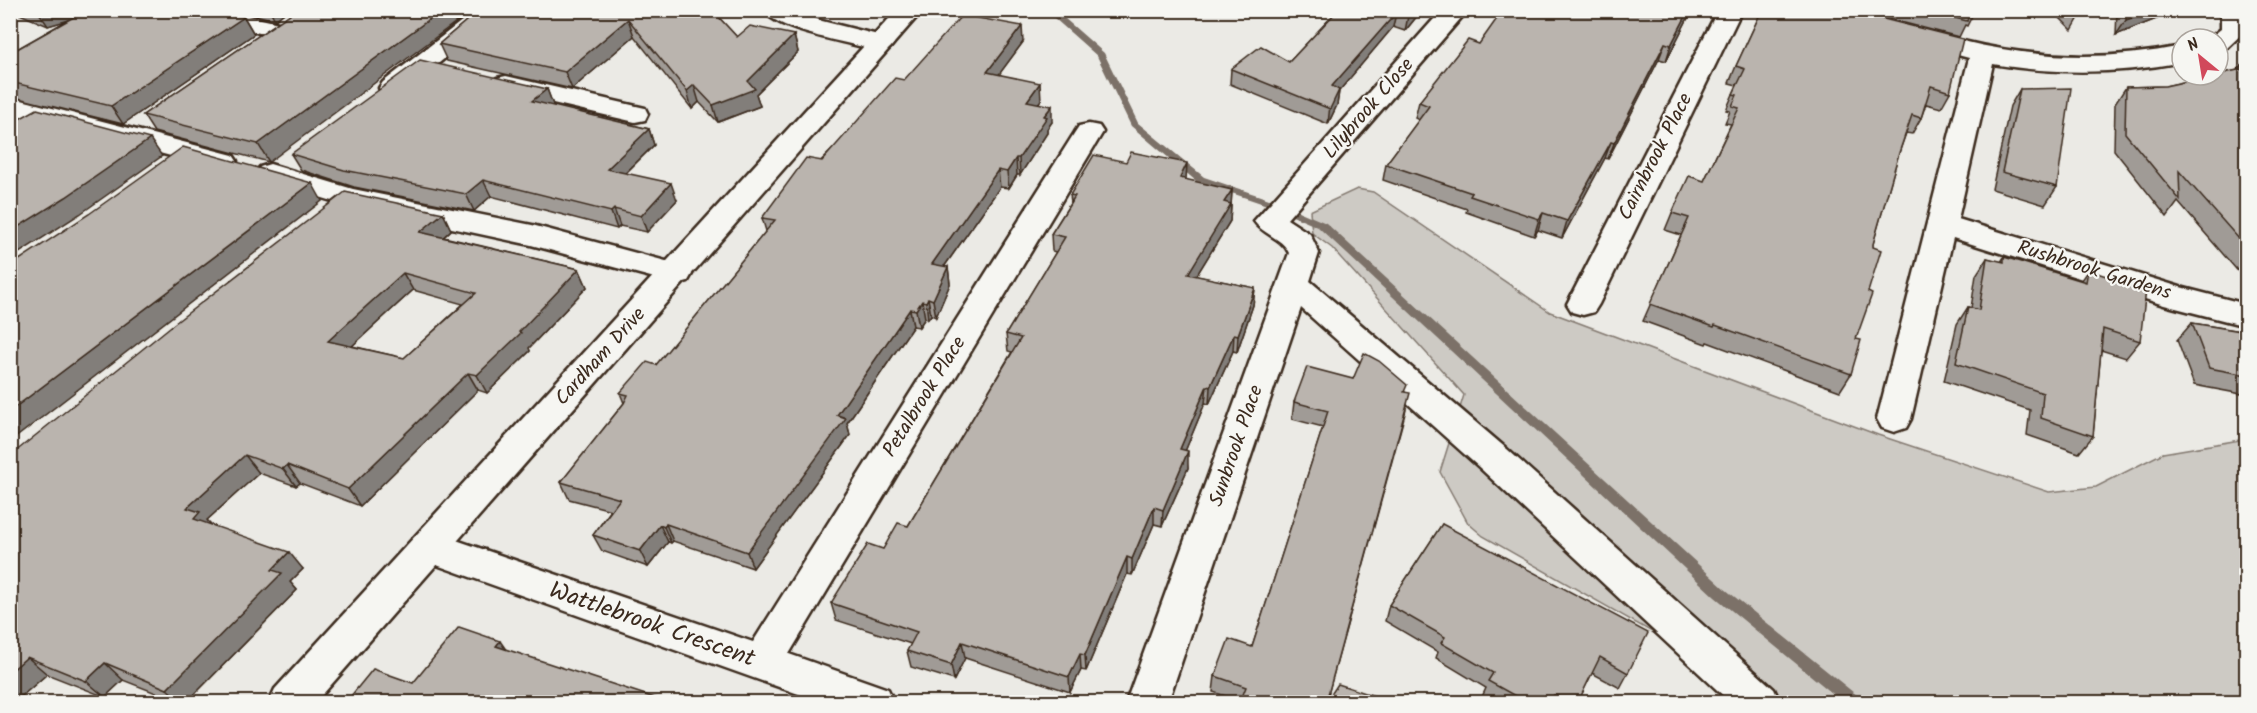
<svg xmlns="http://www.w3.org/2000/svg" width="2257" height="713" viewBox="0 0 2257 713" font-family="Kalam,sans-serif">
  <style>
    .green { fill: #cdcac4; stroke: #847a71; stroke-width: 1.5 }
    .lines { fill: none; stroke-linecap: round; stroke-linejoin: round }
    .stream { fill: #7c7167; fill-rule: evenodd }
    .minor-casing { stroke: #3b2a1e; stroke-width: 5 }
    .tertiary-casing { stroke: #3b2a1e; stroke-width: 5 }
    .minor { fill: #f6f6f2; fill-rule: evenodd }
    .tertiary { fill: #f6f6f2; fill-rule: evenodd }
    .wall { fill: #a09b96; stroke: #3b2a1e; stroke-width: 1.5; fill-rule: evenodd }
    .shaded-wall { fill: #827e7a; stroke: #3b2a1e; stroke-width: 1.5 }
    .building { fill: #bab4ae; stroke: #3b2a1e; stroke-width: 1.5; fill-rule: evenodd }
    .labels { text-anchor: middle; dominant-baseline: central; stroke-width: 4.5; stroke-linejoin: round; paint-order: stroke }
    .street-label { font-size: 20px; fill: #3b2a1e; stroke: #f6f6f2 }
    .near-street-label { font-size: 24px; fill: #3b2a1e; stroke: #f6f6f2 }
  </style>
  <rect width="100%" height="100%" fill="#ebeae5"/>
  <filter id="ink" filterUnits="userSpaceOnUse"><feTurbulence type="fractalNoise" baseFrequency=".0167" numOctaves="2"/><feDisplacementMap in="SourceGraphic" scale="12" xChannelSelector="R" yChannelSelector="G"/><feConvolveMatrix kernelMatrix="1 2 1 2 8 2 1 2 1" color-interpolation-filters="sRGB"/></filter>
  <g filter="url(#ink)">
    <polygon class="green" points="1357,189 1373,192 1550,312 1878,435 2049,492 2096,487 2163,453 2246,439 2246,702 1727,702 1668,641 1483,536 1468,523 1440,472 1464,395 1332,248 1312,233 1310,211"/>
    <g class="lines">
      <polygon class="stream" points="1045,10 1055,10 1104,53 1138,123 1204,177 1275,201 1326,223 1725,589 1859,697 1861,702 1843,702 1715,597 1318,227 1267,205 1196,181 1131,126 1097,56"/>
      <defs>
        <g id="minor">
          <polygon points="195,10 222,10 287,25 290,30 287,35 278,37 196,19 193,14"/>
          <polygon points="476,10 504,10 401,94 392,96 383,94 379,88 383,82"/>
          <path d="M763 10H794L822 21 890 38 894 43 890 48 881 51C855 44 778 32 763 10Z"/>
          <path d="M1442 10H1468L1287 219 1310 234 1319 253 1310 281 1507 449 1774 689 1780 702H1730L1481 469 1301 308 1168 702H1126L1289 253C1283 238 1263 235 1254 221Z"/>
          <polygon points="1718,10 1742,10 1599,304 1594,312 1583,315 1572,312 1567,304"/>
          <polygon points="2221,10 2245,10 2245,31 2227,48 2218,51 2218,39 2208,39 2221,29"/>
          <path d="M1963 41C2036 59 2108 61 2182 46V62C2119 74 2057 75 1993 64L1958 219 2180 287 2246 304V326L2164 305 1953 238 1911 419 1906 428 1894 432 1882 428 1877 419 1969 58 1954 54 1950 49 1954 44Z"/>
          <polygon points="506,76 645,108 648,114 645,120 635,122 497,90 493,84 497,78"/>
          <polygon points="10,97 233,155 237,161 233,167 223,170 10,113"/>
          <polygon points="1089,124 1099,126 1103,132 789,654 888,689 894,702 821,702 417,558 411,547 417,536 430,531 753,642 1075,132 1079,126"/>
          <polygon points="270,164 353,189 532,225 688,267 692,274 688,281 677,284 531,245 349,206 260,179 256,173 260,167"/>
        </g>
        <polygon id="tertiary" points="897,10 923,10 316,702 269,702 275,689"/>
      </defs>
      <use href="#minor" class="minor-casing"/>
      <use href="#tertiary" class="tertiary-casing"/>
      <use href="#minor" class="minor"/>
      <use href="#tertiary" class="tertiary"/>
    </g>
    <g class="wall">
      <polygon points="10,10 214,10 244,17 254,34 123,124 10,96 10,53 68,20 48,26"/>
      <polygon points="236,10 288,10 275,20"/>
      <polygon points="296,10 269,162 154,132 143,115"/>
      <polygon points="479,10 712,10 737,37 794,35 798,52 756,94 760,106 718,122 699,102 692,109 634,36 572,89 447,61 439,44"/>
      <polygon points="1338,10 1422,10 1405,31 1393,27 1339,91 1337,105 1328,124 1230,84 1231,69 1289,62"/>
      <polygon points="1692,10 1666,61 1659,59 1608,159 1605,158 1562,238 1538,230 1534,236 1466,212 1467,209 1383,180 1386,164 1419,120 1415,118 1419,102 1479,44"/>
      <polygon points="1762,10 1950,92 1941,108 1926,104 1921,118 1912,134 1906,133 1899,153 1873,244 1868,292 1856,339 1851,374 1840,391 1707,342 1706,344 1643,321 1681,235 1665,230 1672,213 1704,181 1731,124 1725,123 1730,111 1726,110 1737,85 1729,83 1736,66"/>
      <polygon points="1854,10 1975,10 1967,26 1965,25 1959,37"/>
      <polygon points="2052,10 2081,10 2080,16 2072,30"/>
      <polygon points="2117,10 2179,10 2116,35"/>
      <polygon points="1023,42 999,74 1041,100 1038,103 1052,122 1047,129 1047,133 1020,175 1017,175 1009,188 1000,187 944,267 948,267 950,284 936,317 931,315 928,319 925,318 919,327 913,326 847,423 850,435 753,568 673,541 671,543 668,542 648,567 602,551 593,535 611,510 569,499 561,482 624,403 620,393 656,365 766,231 762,218 904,80"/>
      <polygon points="2247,59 2247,276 2242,276 2178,202 2167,217 2114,150 2115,104 2126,87 2165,86 2238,70"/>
      <polygon points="547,89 553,105 552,106 649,129 654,145 626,173 677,200 647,232 620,226 617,229 491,196 474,211 354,187 301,170 291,154"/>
      <polygon points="2020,89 2057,187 2045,205 1992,189 2010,106"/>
      <polygon points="1126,162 1186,180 1232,190 1230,221 1196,276 1255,288 1253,305 1237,352 1233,351 1209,404 1205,403 1185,451 1188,468 1162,526 1154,524 1132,575 1127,574 1086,671 1081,670 1070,692 965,658 954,680 911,667 907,651 911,644 836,620 831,603 883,549 908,526 1012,352 1008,351 1006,334 1056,252 1052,251 1051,234 1071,202 1070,195"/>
      <path d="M443 213 451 230 444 237 579 269 587 287 529 348 530 351 487 393 478 390 360 506 300 483 296 486 259 473 207 520 212 525 303 569 290 582 297 590 187 702H179L123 680 105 697 47 674 15 702 10 456ZM413 290 463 304 404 358 352 346Z"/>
      <polygon points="2004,257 2081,280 2088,270 2140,341 2126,358 2101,350 2093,436 2079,453 2027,435 2030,410 1944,381 1957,324 1968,307 1971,308 1976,275 1987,258 2001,262"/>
      <polygon points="2192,323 2247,332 2247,395 2194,385 2177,340"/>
      <polygon points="1405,392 1406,410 1326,702 1241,701 1213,692 1215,676 1252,647 1323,427 1292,419 1294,402"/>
      <polygon points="1442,524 1628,673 1620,688 1592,673 1578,702 1492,702 1482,697 1486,688 1436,658 1438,652 1385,621 1389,605"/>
    </g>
    <g class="shaded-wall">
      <polygon points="37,10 104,10 48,26"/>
      <polygon points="270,10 288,10 275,20"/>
      <polygon points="442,10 472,10 269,162 258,144"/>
      <polygon points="1413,10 1422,10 1405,31 1408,16"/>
      <polygon points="1689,10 1692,10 1666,61 1671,45"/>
      <polygon points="2151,10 2179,10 2116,35 2126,20"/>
      <polygon points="1396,13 1393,27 1339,91 1337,105 1328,124 1332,86"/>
      <polygon points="244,17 254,34 123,124 111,106"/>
      <polygon points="628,19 634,36 572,89 565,72"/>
      <polygon points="1022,26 1023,42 989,88 987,72"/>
      <polygon points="794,35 798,52 756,94 760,106 718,122 713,105 748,81"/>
      <polygon points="1665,43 1659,59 1608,159 1614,143"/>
      <polygon points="1040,83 1041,100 1028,117 1027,101"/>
      <polygon points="694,85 699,102 692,109 687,91"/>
      <polygon points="547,89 553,105 539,117 532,101"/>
      <polygon points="1052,106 1052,122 1047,129 1047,133 1020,175 1019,158 1044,116"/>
      <polygon points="10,109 17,118 10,122"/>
      <polygon points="649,129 654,145 613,185 607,169"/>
      <polygon points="150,139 162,156 80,214 10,259 10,232"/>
      <polygon points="1611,142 1605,158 1562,238 1567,221"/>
      <polygon points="1016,158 1017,175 1009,188 1007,172"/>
      <polygon points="1187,163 1186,180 1180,178"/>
      <polygon points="998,170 1000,187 934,281 932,264"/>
      <polygon points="483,180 491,196 474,211 466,194"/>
      <polygon points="312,183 322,201 10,442 10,411"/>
      <polygon points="671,183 677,200 647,232 641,216"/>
      <polygon points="1232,190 1230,221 1187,291 1188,274 1224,202"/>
      <polygon points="614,209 620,226 617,229 611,212"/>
      <polygon points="443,213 451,230 430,249 420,232"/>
      <polygon points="1543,213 1538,230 1534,236 1539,219"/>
      <polygon points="948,267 950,284 936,317 933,300"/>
      <polygon points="579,269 587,287 529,348 530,351 487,393 477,375"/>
      <polygon points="403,273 413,290 339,358 328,341"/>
      <polygon points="1255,288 1253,305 1237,352 1238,335"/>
      <polygon points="928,298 931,315 928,319 926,302"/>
      <polygon points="922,301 925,318 919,327 916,310"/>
      <polygon points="910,309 913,326 847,423 850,435 753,568 747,552 837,415"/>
      <polygon points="1234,334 1233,351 1209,404 1210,387"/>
      <polygon points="468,373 478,390 360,506 348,489"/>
      <polygon points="1207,386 1205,403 1179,466 1180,449"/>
      <polygon points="1188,451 1188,468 1162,526 1163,510"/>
      <polygon points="245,455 259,473 207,520 215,530 194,519 187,508"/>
      <polygon points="287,465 300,483 296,486 283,469"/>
      <polygon points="1154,507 1154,524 1132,575 1132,559"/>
      <polygon points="666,524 673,541 671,543 664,527"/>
      <polygon points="660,525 668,542 648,567 640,551"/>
      <polygon points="289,552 303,569 290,582 297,590 187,702 182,702 167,689 272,570"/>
      <polygon points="1127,557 1127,574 1086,671 1085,655"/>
      <polygon points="500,641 511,657 496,646"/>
      <polygon points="962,642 965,658 954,680 951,665"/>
      <polygon points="1080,654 1081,670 1070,692 1069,677"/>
      <polygon points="27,657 47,674 15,702 10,702 10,672"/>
      <polygon points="105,663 123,680 105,697 86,681"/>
    </g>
    <g class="building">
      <polygon points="86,10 214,10 244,17 111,106 10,82 10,53"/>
      <polygon points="296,10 442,10 258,144 143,115"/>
      <polygon points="479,10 712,10 737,37 750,26 794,35 748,81 755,89 713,105 694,85 687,91 628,19 565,72 439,44"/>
      <polygon points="1338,10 1413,10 1408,16 1396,13 1332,86 1339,90 1330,109 1231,69 1261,46 1289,62"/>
      <polygon points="1503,10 1689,10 1671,45 1665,43 1614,143 1611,142 1567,221 1543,213 1539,219 1470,196 1472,193 1386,164 1429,106 1419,102 1468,40 1479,44"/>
      <polygon points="1762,10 1848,10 1963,39 1950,92 1931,86 1921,118 1912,115 1899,153 1873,244 1873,247 1881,250 1868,292 1872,294 1856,339 1861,340 1851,374 1715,325 1714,327 1650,304 1689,218 1672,213 1689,176 1704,181 1739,108 1732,106 1737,95 1733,94 1745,69 1736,66"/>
      <polygon points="1925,10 1970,10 1967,21"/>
      <polygon points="2074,10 2081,10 2080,16"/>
      <polygon points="2126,10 2151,10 2126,20"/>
      <polygon points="962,15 1022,26 987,72 1040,83 1027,101 1052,106 1044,116 1047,117 1019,158 1016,158 1007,172 998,170 932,264 948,267 933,300 928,298 926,302 922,301 916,310 910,309 837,415 846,418 747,552 666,524 664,527 660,525 640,551 593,535 620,499 561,482 624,403 628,395 620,393 647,362 656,365 775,220 762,218 806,158 822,161 895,78 904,80"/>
      <polygon points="420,60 547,89 532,101 649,129 607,169 671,183 641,216 614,209 611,212 483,180 466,194 344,170 291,154"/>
      <polygon points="2247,68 2247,248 2179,171 2180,200 2125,133 2126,87 2165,86"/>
      <polygon points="2071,88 2057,187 2002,172 2020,89"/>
      <polygon points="37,109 150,139 66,197 10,232 10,124"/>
      <polygon points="183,147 312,183 10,411 10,266 89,214"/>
      <polygon points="1131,152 1187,163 1180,178 1232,190 1224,202 1231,204 1188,274 1255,288 1238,335 1234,334 1210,387 1207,386 1180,449 1188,451 1163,510 1154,507 1132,559 1127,557 1085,655 1080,654 1069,677 962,642 951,665 907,651 917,632 831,603 868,544 883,549 898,523 908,526 1021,338 1006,334 1065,237 1051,234 1075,196 1070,195 1094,155 1126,162"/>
      <path d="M345 192 443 213 420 232 579 269 519 332 521 333 477 375 468 373 348 489 287 465 283 469 245 455 187 508 200 512 194 519 289 552 272 570 282 573 167 689 105 663 86 681 27 657 10 672V456L175 323ZM403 273 476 293 404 358 328 341Z"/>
      <polygon points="2004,257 2086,282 2088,270 2146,289 2140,341 2103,329 2093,436 2041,418 2043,393 1956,363 1968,307 1979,310 1987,258 2004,262"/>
      <polygon points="2192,323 2247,332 2247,375 2209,368"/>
      <polygon points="1364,353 1379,361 1407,385 1404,392 1410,393 1326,702 1240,702 1246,687 1215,676 1229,639 1252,647 1328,411 1294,402 1307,367 1353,379"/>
      <polygon points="1442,524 1648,633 1628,673 1600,657 1578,702 1569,702 1554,695 1549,702 1526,702 1488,681 1493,673 1441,643 1445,637 1389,605"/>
      <polygon points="459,627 500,641 496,646 667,702 346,702 373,669 413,683"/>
      <polygon points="1338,684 1393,702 1394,702 1326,702"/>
    </g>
  </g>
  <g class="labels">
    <g class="street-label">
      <text transform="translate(1369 109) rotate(-49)">Lilybrook Close</text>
      <text transform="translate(1656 157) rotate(-63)">Cairnbrook Place</text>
      <text transform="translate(2094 271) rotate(17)">Rushbrook Gardens</text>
      <text transform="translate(601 357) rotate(-48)">Cardham Drive</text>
      <text transform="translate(925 397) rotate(-58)">Petalbrook Place</text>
      <text transform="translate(1237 446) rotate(-71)">Sunbrook Place</text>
    </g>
    <g class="near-street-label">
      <text transform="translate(652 625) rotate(19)">Wattlebrook Crescent</text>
    </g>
  </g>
  <rect width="2257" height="713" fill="none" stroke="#f6f6f2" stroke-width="36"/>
  <rect x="18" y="18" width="2221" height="677" fill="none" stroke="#3b2a1e" stroke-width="2" filter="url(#ink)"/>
  <g transform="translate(2200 57) rotate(330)"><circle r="28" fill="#f6f6f2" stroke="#aba49d" stroke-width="1.5"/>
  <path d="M0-4.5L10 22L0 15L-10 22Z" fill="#d1495b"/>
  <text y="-9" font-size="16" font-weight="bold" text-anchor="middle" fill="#3b2a1e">N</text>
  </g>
</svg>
